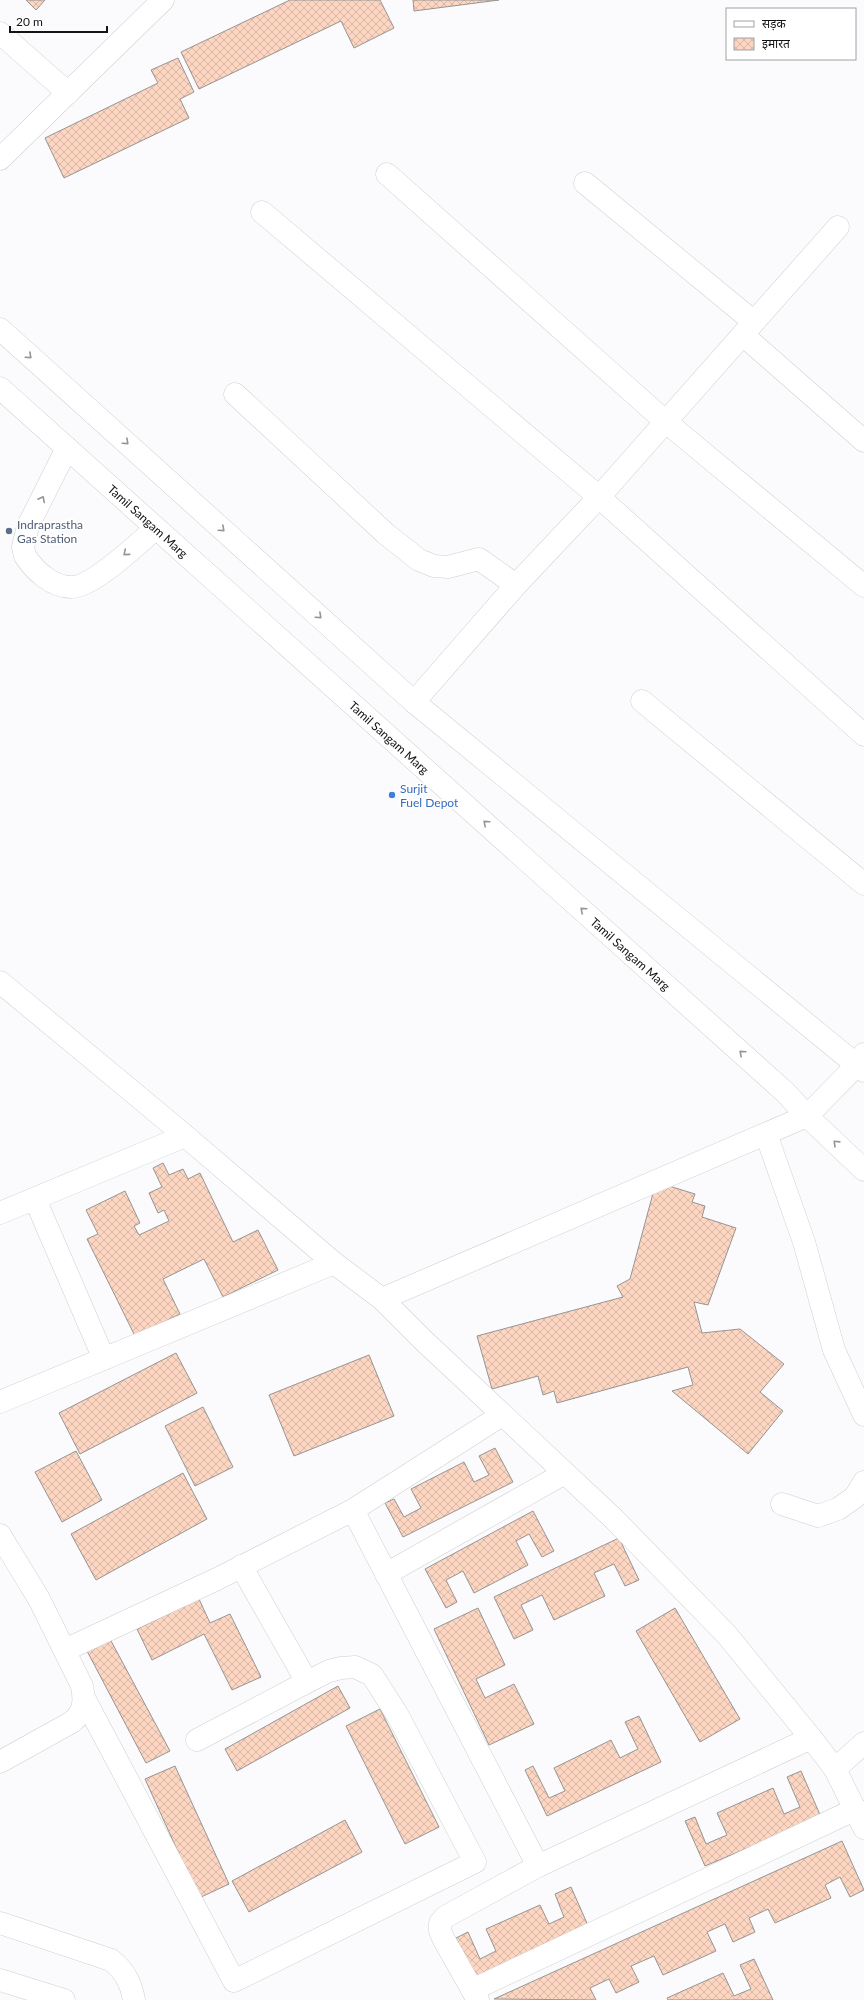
<svg xmlns="http://www.w3.org/2000/svg" width="864" height="2000" viewBox="0 0 864 2000" font-family="Lato,'Noto Sans Devanagari',sans-serif">
  <style>
    .building { fill: url(#building-cross-hatch); stroke: #969493 }
    .lines { fill: none; stroke-linecap: round; stroke-linejoin: round }
    .minor-casing { stroke: #cecfd0; stroke-width: 23 }
    .minor { stroke: #fff; stroke-width: 22 }
    .oneway { stroke: #949595 }
    .service-dot { fill: #5c6f8a; stroke: #fff; stroke-width: 1.5 }
    .shop-dot { fill: #3f7fe0; stroke: #fff; stroke-width: 1.5 }
    .labels { text-anchor: middle; dominant-baseline: central; stroke-width: 3.5; stroke-linejoin: round; paint-order: stroke }
    .street-label { font-size: 12px; fill: #121313; stroke: #fff }
    .service-label { font-size: 12px; fill: #4e5e75; stroke: #fff; text-anchor: start }
    .shop-label { font-size: 12px; fill: #366cbe; stroke: #fff; text-anchor: start }
  </style>
  <defs>
    <pattern id="building-cross-hatch" width="8" height="8" patternUnits="userSpaceOnUse"><rect width="8" height="8" fill="#fdd6c2"/><path d="M0 0l8 8M0 8l8-8" fill="none" stroke="#d8b7a6"/></pattern>
  </defs>
  <rect width="100%" height="100%" fill="#fbfbfd"/>
  <g class="building">
    <polygon points="26,0 45,0 36,10"/>
    <polygon points="290,0 380,0 394,28 354,48 341,21 199,89 181,52"/>
    <polygon points="413,0 499,0 414,11"/>
    <polygon points="178,58 194,92 180,99 189,118 64,178 45,138 158,83 151,70"/>
    <polygon points="163,1163 169,1175 183,1169 188,1179 200,1173 233,1242 258,1230 278,1270 223,1297 204,1259 163,1279 180,1314 135,1336 87,1239 98,1234 86,1210 125,1191 140,1223 134,1226 139,1235 169,1221 164,1210 158,1213 149,1193 162,1187 153,1168"/>
    <polygon points="656,1182 695,1194 692,1202 705,1206 702,1217 736,1228 708,1305 694,1302 702,1333 740,1329 784,1364 760,1392 783,1411 748,1454 672,1391 693,1385 688,1367 557,1403 554,1391 543,1395 538,1376 492,1389 477,1336 623,1297 617,1286 630,1279"/>
    <polygon points="176,1353 197,1393 80,1454 59,1413"/>
    <polygon points="369,1355 394,1416 294,1456 269,1395"/>
    <polygon points="203,1407 233,1467 195,1486 165,1426"/>
    <polygon points="495,1448 513,1482 403,1537 385,1503 394,1499 404,1517 421,1508 411,1489 464,1462 474,1482 489,1475 479,1456"/>
    <polygon points="76,1451 102,1500 62,1522 35,1472"/>
    <polygon points="183,1473 207,1519 96,1580 71,1534"/>
    <polygon points="533,1511 554,1551 542,1557 529,1534 516,1541 528,1565 474,1593 463,1571 446,1580 457,1602 446,1608 425,1569"/>
    <polygon points="619,1538 639,1580 625,1586 614,1564 594,1573 605,1596 554,1620 542,1595 521,1605 533,1630 514,1639 494,1597"/>
    <polygon points="199,1599 210,1623 230,1614 261,1677 232,1690 204,1634 152,1660 137,1629"/>
    <polygon points="478,1608 505,1665 476,1679 485,1698 514,1684 534,1724 489,1745 434,1629"/>
    <polygon points="675,1608 740,1719 700,1742 636,1631"/>
    <polygon points="110,1639 170,1751 146,1763 87,1651"/>
    <polygon points="338,1686 350,1708 237,1771 225,1749"/>
    <polygon points="380,1709 439,1827 405,1844 346,1726"/>
    <polygon points="639,1716 661,1762 547,1816 525,1770 533,1766 549,1798 565,1791 554,1768 611,1740 620,1758 638,1749 625,1722"/>
    <polygon points="175,1766 229,1884 199,1898 145,1779"/>
    <polygon points="801,1771 821,1817 705,1866 685,1821 695,1817 706,1844 727,1835 717,1813 773,1788 784,1814 800,1807 787,1777"/>
    <polygon points="345,1820 362,1852 249,1912 232,1881"/>
    <polygon points="842,1841 864,1890 850,1897 840,1877 825,1885 831,1898 775,1923 768,1909 749,1918 755,1932 733,1942 725,1924 707,1932 716,1951 663,1975 654,1956 631,1966 639,1982 616,1993 609,1979 590,1988 596,2000 494,1999"/>
    <polygon points="571,1887 590,1930 475,1981 456,1938 468,1932 480,1959 496,1951 486,1929 540,1905 549,1924 564,1917 555,1894"/>
    <polygon points="754,1959 773,2000 668,2000 667,1998 723,1973 734,1996 751,1989 740,1965"/>
  </g>
  <g class="lines">
    <defs>
      <g id="minor">
        <polyline points="0,33 68,93"/>
        <polyline points="0,159 163,0"/>
        <polyline points="387,174 666,422 864,586"/>
        <polyline points="585,183 754,322"/>
        <polyline points="262,212 599,497 864,735"/>
        <polyline points="0,329 414,702 864,1071"/>
        <polyline points="743,335 864,441"/>
        <path id="s1" d="M0 388 786 1093 807 1116 864 1170"/>
        <polyline points="235,394 386,534 419,560 434,566 448,567 479,559 516,585"/>
        <path d="M67 448 28 526 23 547 25 556C35 571 52 587 71 587 92 588 140 542 156 528"/>
        <polyline points="642,701 864,884"/>
        <polyline points="414,702 516,585 599,497 838,227"/>
        <polyline points="0,982 176,1128 334,1263 382,1299 423,1340 614,1519 727,1635 811,1738 835,1769 864,1828"/>
        <polyline points="766,1134 804,1242 834,1350 864,1415"/>
        <polyline points="35,1199 104,1359"/>
        <polyline points="0,1213 185,1136"/>
        <polyline points="382,1299 807,1116 858,1064 864,1054"/>
        <polyline points="0,1402 334,1263"/>
        <polyline points="782,1504 818,1516 838,1509 855,1497 864,1482"/>
        <polyline points="353,1510 538,1866"/>
        <path d="M0 1535 39 1599 82 1686C85 1702 84 1712 72 1722L0 1762"/>
        <polyline points="386,1574 565,1473"/>
        <polyline points="65,1650 217,1579 353,1510 502,1415"/>
        <polyline points="84,1698 234,1981 475,1862 397,1714 372,1675 355,1667 341,1668 329,1671 307,1682"/>
        <polyline points="197,1740 307,1682 241,1566"/>
        <polyline points="835,1769 864,1743"/>
        <path d="M0 1923 111 1960C125 1971 131 1983 134 2000"/>
        <polyline points="0,1980 64,2000"/>
        <polyline points="472,1990 856,1809"/>
        <polyline points="478,2000 443,1938 440,1931 440,1923 445,1917 538,1866 811,1738"/>
      </g>
    </defs>
    <use href="#minor" class="minor-casing"/>
    <use href="#minor" class="minor"/>
  </g>
  <defs><path id="oneway-chevron" d="M-2-3.5L2.5 0L-2 3.5" fill="none" stroke-width="1.6" stroke-linecap="round" stroke-linejoin="round"/></defs>
  <g class="oneway">
    <use href="#oneway-chevron" transform="translate(29 356) rotate(42)"/>
    <use href="#oneway-chevron" transform="translate(126 442) rotate(42)"/>
    <use href="#oneway-chevron" transform="translate(42 499) rotate(-63)"/>
    <use href="#oneway-chevron" transform="translate(222 529) rotate(42)"/>
    <use href="#oneway-chevron" transform="translate(126 553) rotate(140)"/>
    <use href="#oneway-chevron" transform="translate(319 616) rotate(42)"/>
    <use href="#oneway-chevron" transform="translate(486 823) rotate(-138)"/>
    <use href="#oneway-chevron" transform="translate(583 910) rotate(-138)"/>
    <use href="#oneway-chevron" transform="translate(742 1053) rotate(-138)"/>
    <use href="#oneway-chevron" transform="translate(836 1143) rotate(-136)"/>
  </g>
  <circle class="service-dot" cx="9" cy="531" r="4"/>
  <circle class="shop-dot" cx="392" cy="795" r="4"/>
  <g class="labels">
    <g class="street-label">
      <text stroke="none"><textPath href="#s1" startOffset="199">Tamil Sangam Marg</textPath></text>
      <text stroke="none"><textPath href="#s1" startOffset="523">Tamil Sangam Marg</textPath></text>
      <text stroke="none"><textPath href="#s1" startOffset="847">Tamil Sangam Marg</textPath></text>
    </g>
    <g class="service-label">
      <text x="17" y="524">Indraprastha<tspan x="17" dy="14">Gas Station</tspan></text>
    </g>
    <g class="shop-label">
      <text x="400" y="788">Surjit<tspan x="400" dy="14">Fuel Depot</tspan></text>
    </g>
  </g>
  <rect x="726" y="8" width="130" height="52" fill="#ffffff" stroke="#a0a1a1"/>
  <rect x="734" y="21" width="20" height="6" fill="#ffffff" stroke="#a0a1a1"/>
  <text x="762" y="28" font-size="12" fill="#121313">सड़क</text>
  <rect x="734" y="38" width="20" height="12" fill="url(#building-cross-hatch)" stroke="#a0a1a1"/>
  <text x="762" y="48" font-size="12" fill="#121313">इमारत</text>
  <path d="M10 26v6h97v-6" fill="none" stroke="#121313" stroke-width="2"/>
  <text x="16" y="26" font-size="12" fill="#121313" stroke="#ffffff" stroke-width="3" paint-order="stroke">20 m</text>
</svg>
